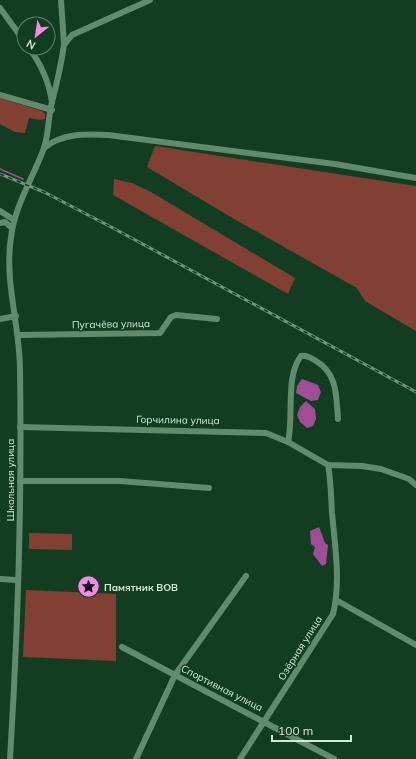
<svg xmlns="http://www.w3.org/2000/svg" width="416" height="759" viewBox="0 0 416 759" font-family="Mulish,sans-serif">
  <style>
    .green { fill: #814033 }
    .water { fill: #9f4e95 }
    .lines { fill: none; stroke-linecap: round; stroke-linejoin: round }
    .stream { stroke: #9f4e95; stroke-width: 1.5 }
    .minor { stroke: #628a6c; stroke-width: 6 }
    .rail-casing { stroke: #72937c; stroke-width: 3 }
    .rail { stroke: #123d21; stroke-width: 1.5; stroke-dasharray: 4.5; stroke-linecap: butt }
    .labels { text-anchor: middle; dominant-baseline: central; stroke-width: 3; stroke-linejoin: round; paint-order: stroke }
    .street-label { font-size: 10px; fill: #d4ead9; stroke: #123d21 }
    .poi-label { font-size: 10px; font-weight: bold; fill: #d4ead9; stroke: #123d21; text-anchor: start }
  </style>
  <rect width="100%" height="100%" fill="#123d21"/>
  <g class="green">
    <polygon points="0,98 42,111 45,114 45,119 40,120 29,118 25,133 15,132 0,124"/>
    <polygon points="155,146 416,186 416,331 365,301 357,288 229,216 147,167"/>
    <polygon points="114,179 132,183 151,192 295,278 288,294 113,195"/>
    <polygon points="29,533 72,534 72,550 29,549"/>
    <polygon points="26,590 116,594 116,661 23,657"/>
  </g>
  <g class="water">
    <polygon points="302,379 318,385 321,392 318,400 311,401 296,393 297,386"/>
    <polygon points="306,401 315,409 316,419 313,426 307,428 300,422 297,415 300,407"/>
    <polygon points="319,527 325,543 328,545 326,564 322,566 313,554 315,547 311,544 310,531"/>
  </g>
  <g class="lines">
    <polyline class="stream" points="0,169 23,179"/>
    <g class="minor">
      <polyline points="61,0 64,44"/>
      <polyline points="0,8 24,41"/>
      <path d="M29 48C41 64 49 82 52 102"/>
      <polyline points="0,95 52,110"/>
      <path d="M44 148C62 133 86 134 108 135L335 164 416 178"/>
      <polyline points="0,211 14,220"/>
      <polyline points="0,223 5,222 12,228"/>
      <polyline points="0,319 16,316"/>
      <polyline points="19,335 160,333 171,317 176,315 217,319"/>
      <polyline points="20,427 266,433 288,442 328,465 362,466 381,469 409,479 416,485"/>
      <path d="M288 442C294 417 285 376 301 356 307 355 311 358 316 361 338 374 336 396 338 419"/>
      <polyline points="20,481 120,481 209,488"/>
      <polyline points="0,579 17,580"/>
      <polyline points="336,600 416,645"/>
      <polyline points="122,647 334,759"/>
      <path d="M10 759C18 630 22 500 20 370 20 326 4 281 11 237 15 205 33 178 44 148 49 133 48 117 52 102 57 83 61 65 64 45L72 35 150 0"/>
      <polyline points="136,759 175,675 246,576"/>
      <path d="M240 759 333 614C341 581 335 547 332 513 331 497 331 481 328 465"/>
    </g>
    <defs>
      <polyline id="rail" points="0,174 44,192 113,228 416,392"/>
    </defs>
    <use href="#rail" class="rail-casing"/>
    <use href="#rail" class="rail"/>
  </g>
  <defs>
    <symbol id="sight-disc" viewBox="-11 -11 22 22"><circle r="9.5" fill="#f888ea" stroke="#123d21"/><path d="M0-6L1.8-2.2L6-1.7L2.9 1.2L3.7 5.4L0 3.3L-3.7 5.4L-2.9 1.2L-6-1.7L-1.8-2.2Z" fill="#111"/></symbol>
  </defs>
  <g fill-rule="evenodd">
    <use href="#sight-disc" x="76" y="574" width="25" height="25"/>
  </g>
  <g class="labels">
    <g class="street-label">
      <text transform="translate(111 324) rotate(-1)">Пугачёва улица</text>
      <text transform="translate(178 420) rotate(1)">Горчилина улица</text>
      <text transform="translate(10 480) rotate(-90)">Школьная улица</text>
      <text transform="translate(300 648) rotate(-58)">Озёрная улица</text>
      <text transform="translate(222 688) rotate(27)">Спортивная улица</text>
    </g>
    <g class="poi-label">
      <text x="104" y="587">Памятник ВОВ</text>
    </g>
  </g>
  <g transform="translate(36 36) rotate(210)"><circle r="19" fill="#123d21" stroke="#60826b"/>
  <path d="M0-3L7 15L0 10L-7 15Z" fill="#f888ea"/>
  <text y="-6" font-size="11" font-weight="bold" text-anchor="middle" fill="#d4ead9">N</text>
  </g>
  <path d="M272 735v6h79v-6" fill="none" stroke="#d4ead9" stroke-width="2"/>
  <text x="278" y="735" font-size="12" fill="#d4ead9" stroke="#123d21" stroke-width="3" paint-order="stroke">100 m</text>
</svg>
